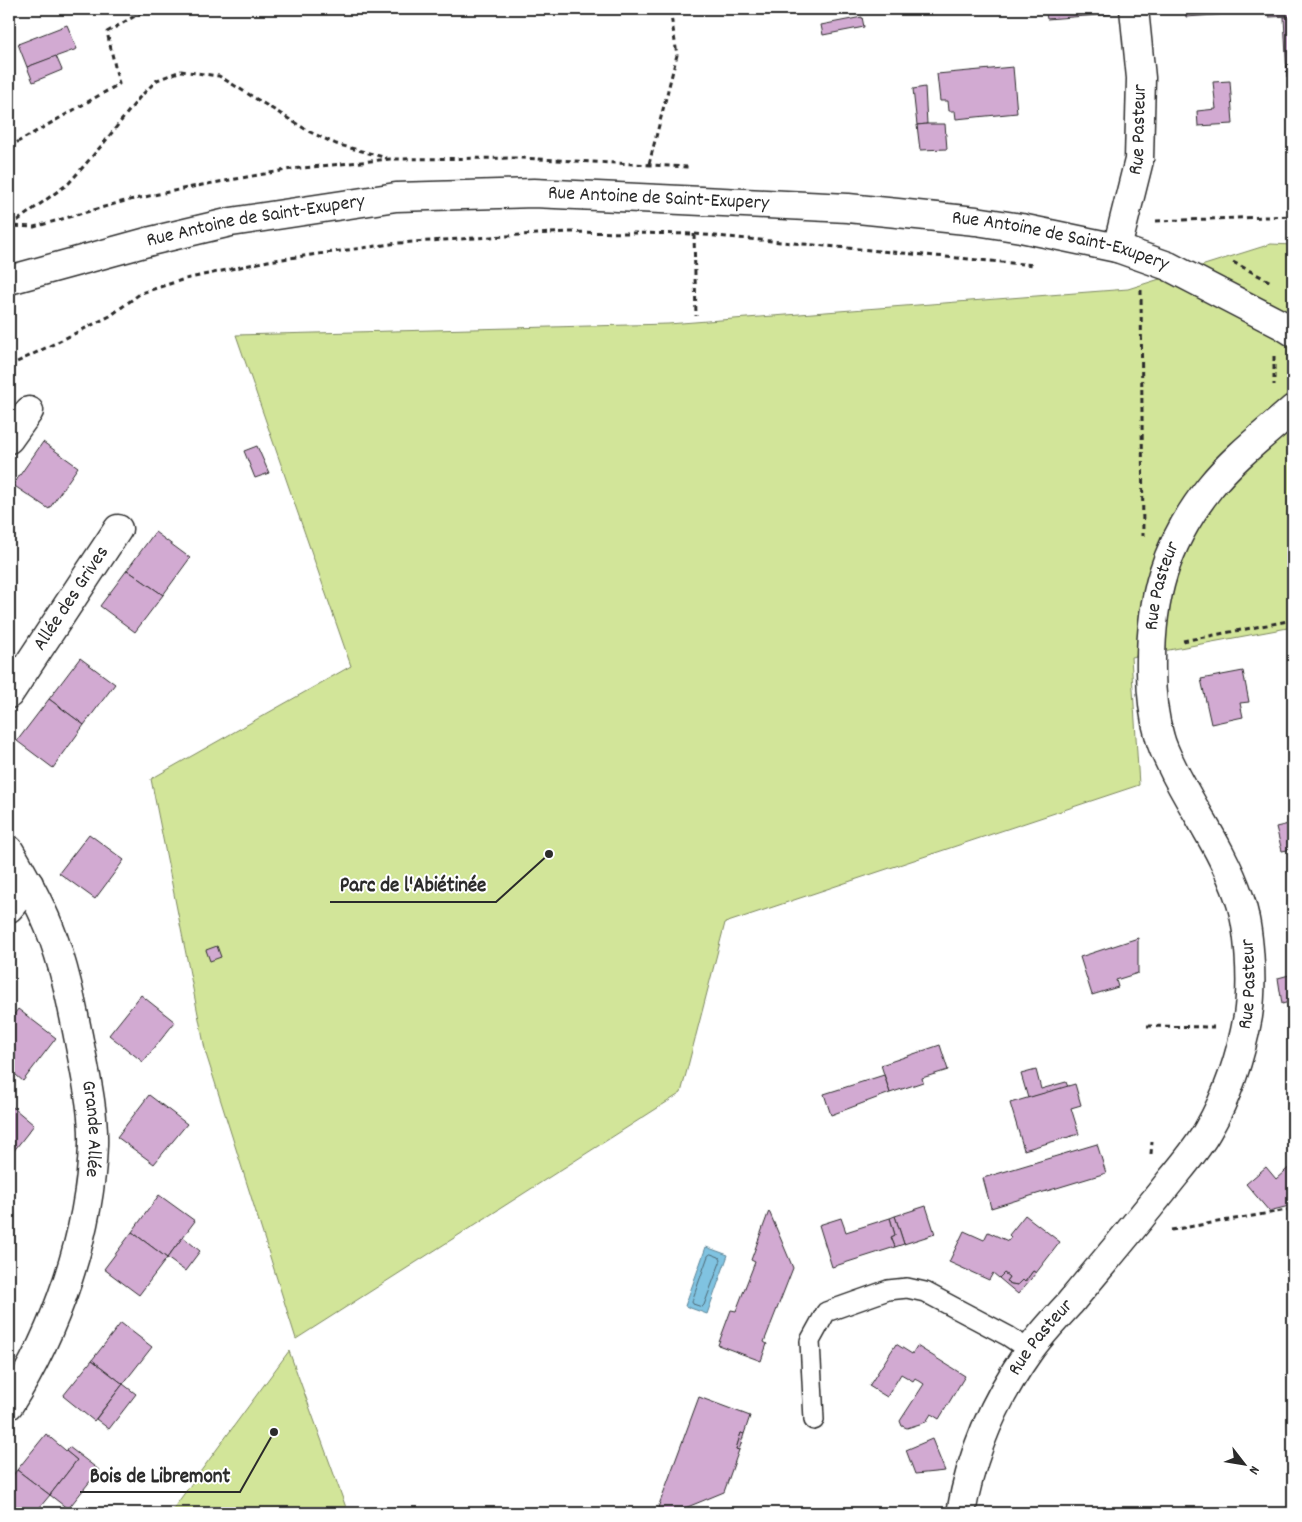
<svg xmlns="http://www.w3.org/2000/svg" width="1302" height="1522" viewBox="0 0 1302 1522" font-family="Dekko,sans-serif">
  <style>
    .green { fill: #d2e599; stroke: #7e8862 }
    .water { fill: #80c3e1; stroke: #5e8698 }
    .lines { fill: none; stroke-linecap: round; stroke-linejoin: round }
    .shore { stroke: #4d6874; stroke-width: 1 }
    .building { fill: #d2aad2; stroke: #2b2b2b }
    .service-casing { stroke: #2b2b2b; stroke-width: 22 }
    .minor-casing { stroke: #2b2b2b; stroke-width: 31 }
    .tertiary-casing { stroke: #2b2b2b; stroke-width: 31 }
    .secondary-casing { stroke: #2b2b2b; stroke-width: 31 }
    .path { stroke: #2b2b2b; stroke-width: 3; stroke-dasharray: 5 4; stroke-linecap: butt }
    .service { stroke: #fff; stroke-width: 19 }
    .minor { stroke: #fff; stroke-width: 28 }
    .tertiary { stroke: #fff; stroke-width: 28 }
    .secondary { stroke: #fff; stroke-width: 28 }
    .labels { text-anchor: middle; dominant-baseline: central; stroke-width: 4; stroke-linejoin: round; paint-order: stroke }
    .street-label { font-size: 20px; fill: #2b2b2b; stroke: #fff }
    .leader { fill: none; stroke: #2b2b2b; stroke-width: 2 }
    .callout-dot { fill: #2b2b2b; stroke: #fff; stroke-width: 2 }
    .callout-label { font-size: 21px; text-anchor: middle; font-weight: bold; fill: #2b2b2b; stroke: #fff; stroke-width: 4; stroke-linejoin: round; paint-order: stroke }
  </style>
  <rect width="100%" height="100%" fill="#fff"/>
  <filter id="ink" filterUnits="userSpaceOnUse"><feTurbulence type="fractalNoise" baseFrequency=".02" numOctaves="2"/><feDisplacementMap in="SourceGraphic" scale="10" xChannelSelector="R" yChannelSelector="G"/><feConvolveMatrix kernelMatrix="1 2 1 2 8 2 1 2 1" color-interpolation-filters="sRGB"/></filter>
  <g filter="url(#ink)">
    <g class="green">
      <polygon points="1271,244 1293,245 1293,627 1131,657 1139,785 725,923 681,1093 296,1339 206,1054 151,779 351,666 236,335 668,324 1128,289"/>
      <polygon points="289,1351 348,1513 170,1513"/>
    </g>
    <polygon class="water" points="706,1247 728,1255 707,1314 685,1306"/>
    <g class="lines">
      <polygon class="shore" points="711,1254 719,1257 721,1260 704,1305 702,1307 693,1304 692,1301 708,1256"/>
    </g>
    <g class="building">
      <polygon points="1045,9 1110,9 1111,14 1047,19"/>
      <polygon points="1185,9 1257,9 1257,12 1186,17"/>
      <polygon points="1268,9 1293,9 1293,16 1269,17"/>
      <polygon points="1293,16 1293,77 1287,77 1284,17"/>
      <polygon points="862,17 864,27 823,35 821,25"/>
      <polygon points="67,25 77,49 27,67 18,44"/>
      <polygon points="56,56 62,70 33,82 27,67"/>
      <polygon points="1013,67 1017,113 956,119 955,111 949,111 948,101 940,101 937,74"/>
      <polygon points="1230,81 1233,124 1198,126 1197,111 1216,109 1213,82"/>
      <polygon points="925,87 927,124 917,125 913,89"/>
      <polygon points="927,124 945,124 947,149 920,150 917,125"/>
      <polygon points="43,442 78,467 49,509 13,485"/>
      <polygon points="257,446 269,473 255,478 244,451"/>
      <polygon points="155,532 190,558 163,595 127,570"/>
      <polygon points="127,570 163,595 135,632 100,606"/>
      <polygon points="80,658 115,684 84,725 49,699"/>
      <polygon points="1243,671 1249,702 1240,703 1243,717 1211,724 1201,679"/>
      <polygon points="49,699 84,725 53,768 17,741"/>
      <polygon points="1293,823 1293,849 1282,851 1276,827"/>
      <polygon points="89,834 124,860 95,899 59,873"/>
      <polygon points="1138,938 1138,973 1116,980 1118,987 1092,995 1080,957"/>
      <polygon points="217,946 221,957 210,961 206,950"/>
      <polygon points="1293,974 1293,1001 1282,1004 1278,978"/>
      <polygon points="141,995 175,1022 143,1062 109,1035"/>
      <polygon points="18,1009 56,1038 23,1081 9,1069 9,1021"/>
      <polygon points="940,1045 948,1070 922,1078 923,1082 890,1093 881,1065"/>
      <polygon points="1036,1070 1041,1089 1066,1082 1068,1087 1028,1098 1021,1074"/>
      <polygon points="884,1075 890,1093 831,1115 824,1094"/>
      <polygon points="1075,1084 1081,1105 1071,1108 1079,1134 1024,1150 1010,1103"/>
      <polygon points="149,1095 187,1124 154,1164 117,1137"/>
      <polygon points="9,1104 34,1125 9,1157"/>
      <polygon points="1097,1144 1106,1173 991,1208 983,1178"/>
      <polygon points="1293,1164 1293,1205 1269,1211 1246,1184 1266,1167 1276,1179"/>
      <polygon points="159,1195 195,1221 167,1258 132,1232"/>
      <polygon points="926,1206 935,1234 904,1244 895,1216"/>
      <polygon points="769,1211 793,1268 764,1342 767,1344 761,1361 718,1345 731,1310 736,1311 755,1262 751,1260"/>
      <polygon points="1025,1215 1060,1242 1036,1273 1033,1271 1025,1282 1023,1280 1018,1285 1011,1284 1006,1281 1009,1277 1004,1273 999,1278 993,1273 989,1280 949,1262 964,1231 984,1240 988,1232 1008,1241 1011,1237 1009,1235"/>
      <polygon points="895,1216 904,1244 895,1247 891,1237 895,1235 890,1218"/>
      <polygon points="841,1218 846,1232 890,1218 895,1235 891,1237 895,1247 832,1267 819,1225"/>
      <polygon points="132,1232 167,1258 139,1295 104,1269"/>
      <polygon points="183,1237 200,1251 185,1271 167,1258"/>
      <polygon points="1033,1271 1036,1273 1018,1294 999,1278 1004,1273 1009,1277 1006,1281 1011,1284 1018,1285 1023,1280 1025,1282"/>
      <polygon points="121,1323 152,1347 123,1384 92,1360"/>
      <polygon points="896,1344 912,1354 917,1346 965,1376 939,1419 931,1414 926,1422 907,1428 902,1426 900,1421 924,1384 915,1378 913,1381 901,1374 887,1397 869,1386"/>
      <polygon points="92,1360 123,1384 94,1421 63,1396"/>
      <polygon points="123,1384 136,1394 109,1429 96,1419"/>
      <polygon points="699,1397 750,1416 744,1434 741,1433 736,1449 739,1450 724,1492 673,1513 656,1513"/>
      <polygon points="741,1433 744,1434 739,1450 736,1449"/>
      <polygon points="46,1434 77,1460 50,1495 17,1470"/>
      <polygon points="932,1439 945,1471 915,1474 906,1450"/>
      <polygon points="69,1447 99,1470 68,1509 50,1495 77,1460 66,1451"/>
      <polygon points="17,1470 50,1495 35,1513 9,1513 9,1480"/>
    </g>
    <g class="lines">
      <defs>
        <polyline id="service" points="814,1420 810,1341 826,1312 888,1290 907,1288 925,1292 1008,1336 1029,1350"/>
        <g id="minor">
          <polyline points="9,439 29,411"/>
          <path id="s1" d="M9 694 118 529"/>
          <path id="s2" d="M9 850C24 875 38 900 49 927 65 966 73 1010 81 1051 87 1082 94 1114 93 1145 90 1234 56 1331 9 1405"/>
          <polyline points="9,908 29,884"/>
        </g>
        <g id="tertiary">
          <path id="s3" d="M1117 248 1139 160 1141 78 1134 9"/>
          <path id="s4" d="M961 1513C971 1455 995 1399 1029 1351 1041 1334 1056 1318 1070 1303 1104 1262 1138 1222 1171 1180 1184 1164 1198 1148 1208 1130 1228 1095 1241 1055 1248 1016 1253 983 1250 928 1239 897 1224 853 1196 814 1175 773 1170 762 1163 750 1160 738 1153 715 1151 693 1151 670 1150 598 1165 544 1210 487 1234 457 1265 434 1293 409"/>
        </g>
        <g id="secondary">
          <path id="s5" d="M9 280 151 241 231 222 396 197 534 193 848 208 976 221 1021 228 1117 248 1168 266 1282 325 1293 332"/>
        </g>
      </defs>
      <use href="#service" class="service-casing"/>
      <use href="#minor" class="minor-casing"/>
      <use href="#tertiary" class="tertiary-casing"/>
      <use href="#secondary" class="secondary-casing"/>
      <g class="path">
        <polyline points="9,147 119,84 107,32 147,9"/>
        <polyline points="649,164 677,55 670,9"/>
        <polyline points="9,186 10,226 34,227 125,201 202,185 292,169 390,159 520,158 688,167"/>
        <polyline points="1156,221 1293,216"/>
        <polyline points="10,226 69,183 103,144 139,98 157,80 181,71 219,76 310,132 336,144 387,158"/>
        <polyline points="694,234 696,316"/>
        <polyline points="1233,262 1271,282"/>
        <polyline points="1141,290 1143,536"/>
        <polyline points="1274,356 1274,385"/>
        <polyline points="9,366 110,316 141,293 185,279 268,261 398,243 567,232 694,234 1034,265"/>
        <polyline points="1183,641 1293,620"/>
        <polyline points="1147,1026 1214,1027"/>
        <polyline points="1151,1154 1152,1142"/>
        <polyline points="1171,1230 1293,1209"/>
      </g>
      <use href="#service" class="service"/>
      <use href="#minor" class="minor"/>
      <use href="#tertiary" class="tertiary"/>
      <use href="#secondary" class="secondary"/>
    </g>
  </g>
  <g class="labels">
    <g class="street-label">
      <text stroke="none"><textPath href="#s3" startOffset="121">Rue Pasteur</textPath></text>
      <text stroke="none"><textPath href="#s5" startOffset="659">Rue Antoine de Saint-Exupery</textPath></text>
      <text stroke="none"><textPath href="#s5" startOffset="254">Rue Antoine de Saint-Exupery</textPath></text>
      <text stroke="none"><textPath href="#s5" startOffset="1064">Rue Antoine de Saint-Exupery</textPath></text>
      <text stroke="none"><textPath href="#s4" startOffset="1035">Rue Pasteur</textPath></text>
      <text stroke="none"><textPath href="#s1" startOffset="114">Allée des Grives</textPath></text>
      <text stroke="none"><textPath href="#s4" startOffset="615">Rue Pasteur</textPath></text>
      <text stroke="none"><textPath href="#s2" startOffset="294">Grande Allée</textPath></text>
      <text stroke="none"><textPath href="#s4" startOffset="195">Rue Pasteur</textPath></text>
    </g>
  </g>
  <path class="leader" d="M549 854L496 902H330M274 1432L240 1492H80"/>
  <g class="callout-dot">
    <circle cx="549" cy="854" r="5"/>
    <circle cx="274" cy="1432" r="5"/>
  </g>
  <g class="callout-label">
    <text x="413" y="891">Parc de l'Abiétinée</text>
    <text x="160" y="1482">Bois de Libremont</text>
  </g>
  <rect width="1302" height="1522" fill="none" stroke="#fff" stroke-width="30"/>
  <rect x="15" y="15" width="1272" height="1492" fill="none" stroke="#2b2b2b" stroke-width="2" filter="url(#ink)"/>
  <g transform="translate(1244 1464) rotate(121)" stroke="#ffffff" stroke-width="4" paint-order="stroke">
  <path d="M0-4L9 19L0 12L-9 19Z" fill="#2b2b2b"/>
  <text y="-8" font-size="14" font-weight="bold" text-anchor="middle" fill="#2b2b2b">N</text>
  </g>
</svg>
